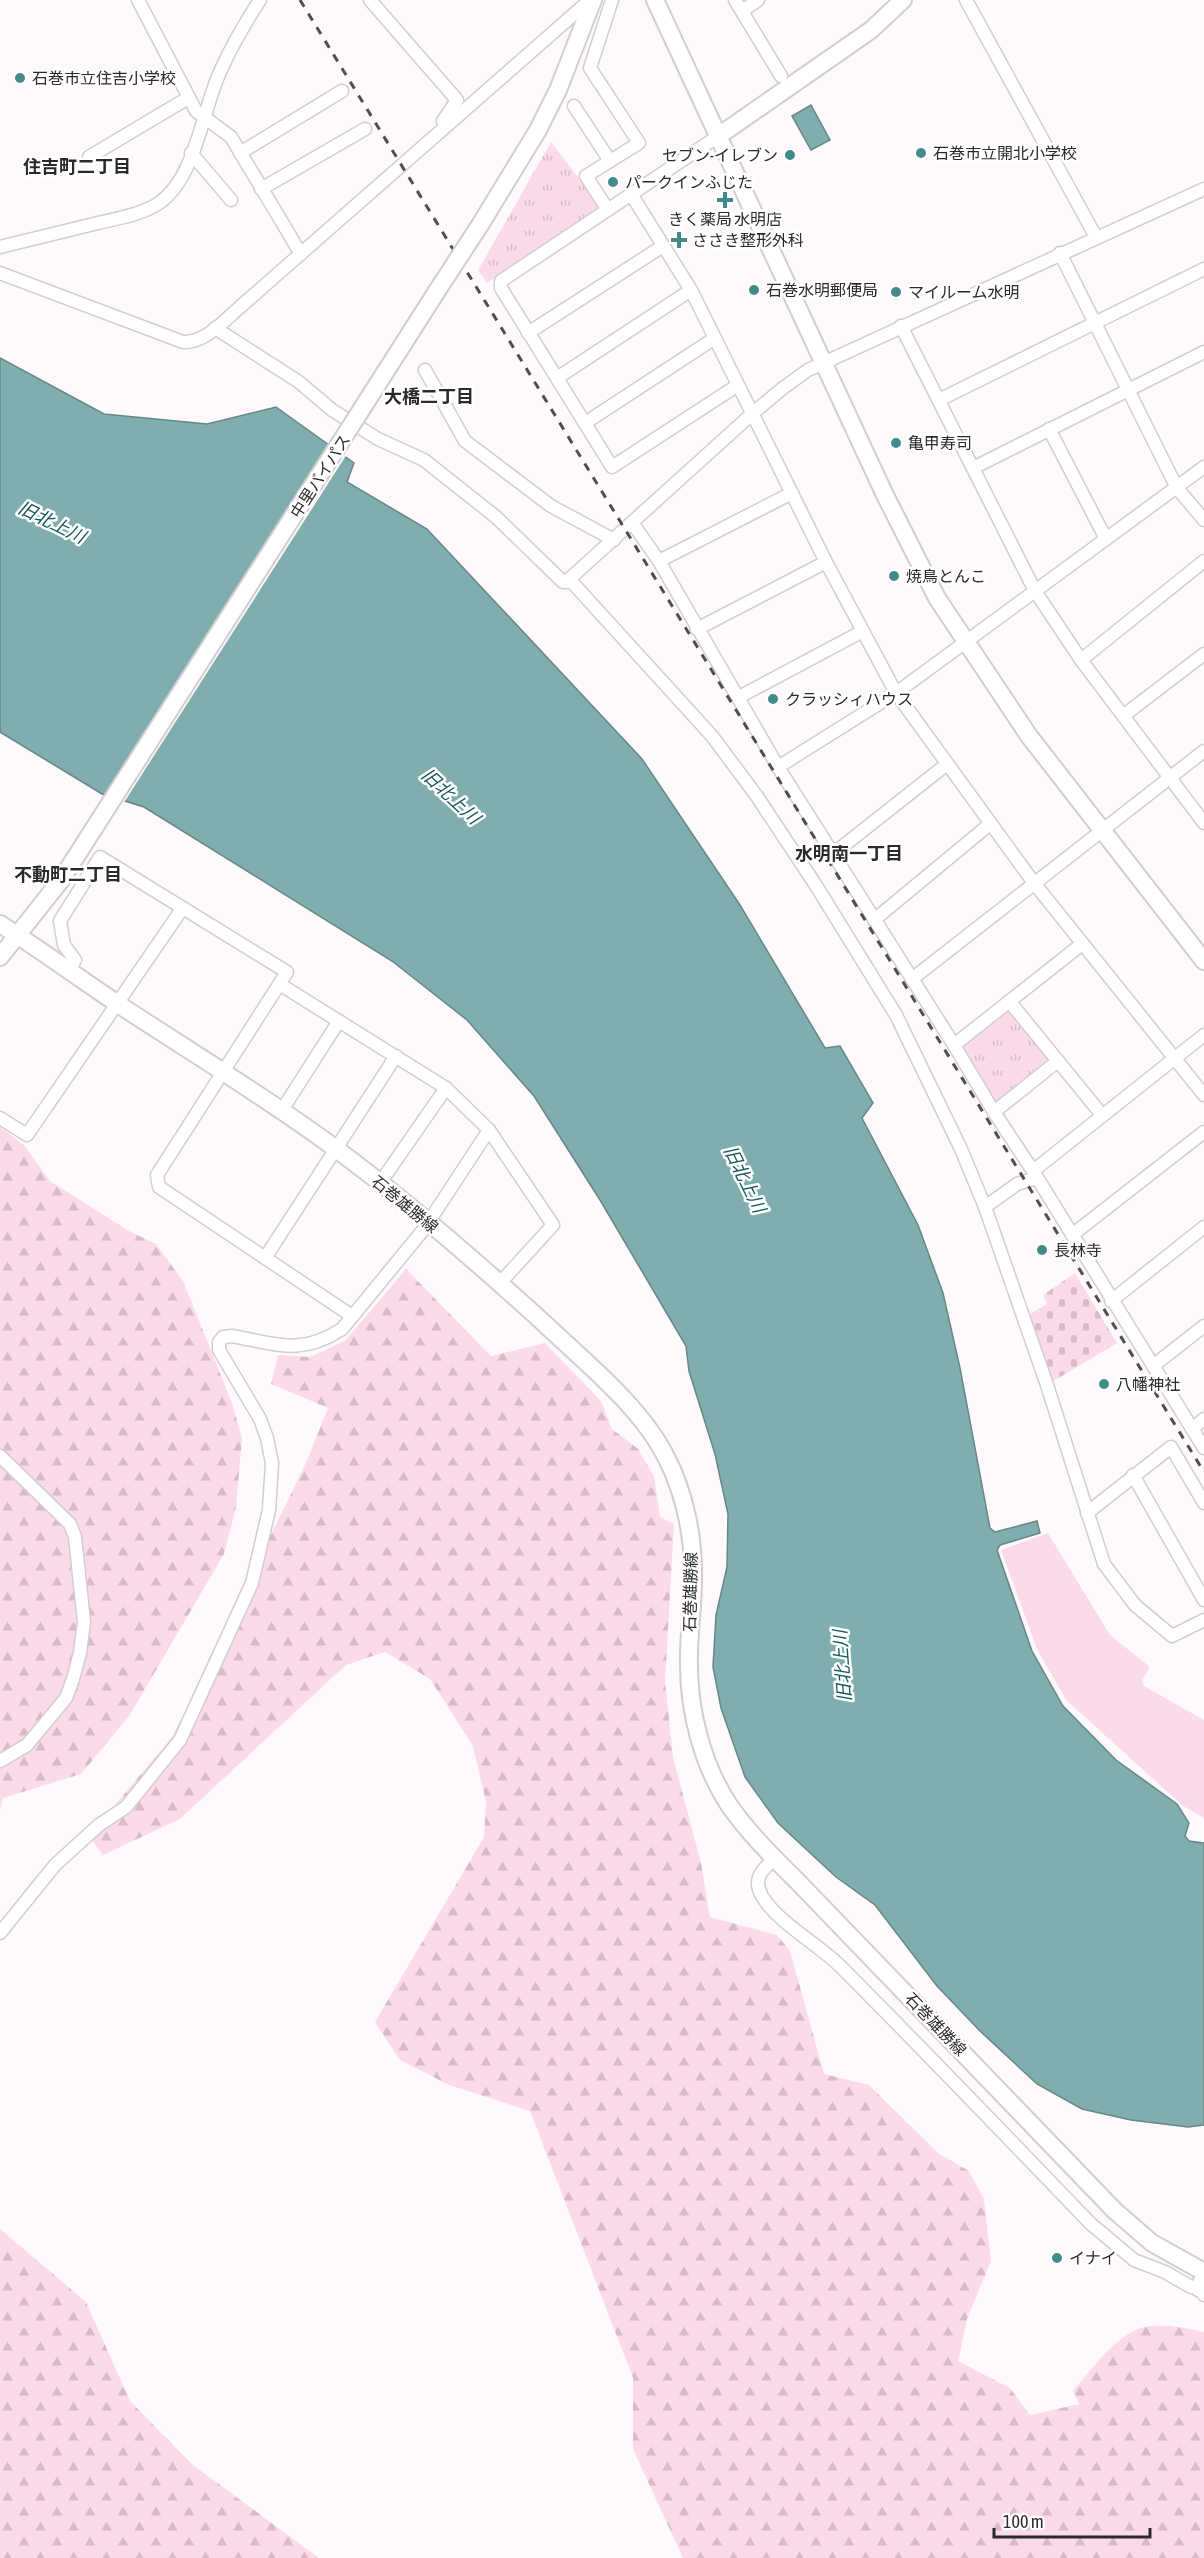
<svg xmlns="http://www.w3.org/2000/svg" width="1204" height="2558" viewBox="0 0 1204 2558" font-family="'Asap Condensed','Noto Sans JP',sans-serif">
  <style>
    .grass { fill: #fbdbe9 }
    .forest { fill: url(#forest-firs) }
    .cemetery { fill: url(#cemetery-stones) }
    .park { fill: url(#park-tufts) }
    .water { fill: #80aeae; stroke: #678686; stroke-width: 1.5 }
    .pier { fill: #fefafc }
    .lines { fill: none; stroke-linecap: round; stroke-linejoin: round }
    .street-casing { stroke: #d5ccd0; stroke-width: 15 }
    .secondary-casing { stroke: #d5ccd0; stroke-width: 20 }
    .street { stroke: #fff; stroke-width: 12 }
    .secondary { stroke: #fff; stroke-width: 16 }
    .rail { stroke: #514d4f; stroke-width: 3; stroke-dasharray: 8 8; stroke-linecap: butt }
    .secondary-bridge-casing { stroke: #d5ccd0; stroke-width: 20; stroke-linecap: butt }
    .secondary-bridge { stroke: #fff; stroke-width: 16 }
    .poi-dot { fill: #438b8b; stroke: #fff; stroke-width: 2 }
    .labels { text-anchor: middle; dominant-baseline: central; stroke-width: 5; stroke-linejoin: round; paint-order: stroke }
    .poi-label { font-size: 16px; fill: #2c292a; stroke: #fff; text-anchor: start }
    .street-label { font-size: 16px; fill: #2c292a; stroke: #fff }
    .neighbourhood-label { font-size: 18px; font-weight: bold; fill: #2c292a; stroke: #fff }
    .water-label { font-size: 18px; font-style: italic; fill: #155757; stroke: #fff }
  </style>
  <defs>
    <pattern id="forest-firs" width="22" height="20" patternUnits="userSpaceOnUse" patternTransform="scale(1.5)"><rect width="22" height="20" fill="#fbdbe9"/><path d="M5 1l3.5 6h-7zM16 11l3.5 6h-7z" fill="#d7bcc8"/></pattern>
    <pattern id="cemetery-stones" width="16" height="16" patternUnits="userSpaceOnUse" patternTransform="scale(1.5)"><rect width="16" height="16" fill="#fbdbe9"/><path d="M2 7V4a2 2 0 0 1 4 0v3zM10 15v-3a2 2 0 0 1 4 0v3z" fill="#d7bcc8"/></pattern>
    <pattern id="park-tufts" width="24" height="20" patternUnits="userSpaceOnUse" patternTransform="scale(1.5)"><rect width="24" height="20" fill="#fbdbe9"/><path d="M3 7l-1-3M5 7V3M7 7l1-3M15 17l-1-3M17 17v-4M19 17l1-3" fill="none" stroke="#d7bcc8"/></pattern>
  </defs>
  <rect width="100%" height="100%" fill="#fefafc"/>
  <polygon class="grass" points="1048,1533 1110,1635 1150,1667 1142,1680 1144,1686 1204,1720 1204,1818 1183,1806 1066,1700 1037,1649 1001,1550"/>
  <g class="forest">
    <polygon points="0,1127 24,1145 50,1181 129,1231 156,1244 183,1281 232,1403 242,1439 236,1507 224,1554 129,1716 81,1774 3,1798 0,1810"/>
    <path d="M406 1269 491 1356 545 1343 601 1401 612 1429 638 1449 654 1476 660 1517 674 1524 665 1681 673 1757 701 1863 710 1917 777 1935 790 1951 824 2074 869 2085 938 2153 969 2171 984 2199 991 2261 967 2319 958 2361 1010 2388 1030 2415 1079 2404 1073 2391C1092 2369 1119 2330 1149 2326 1166 2324 1187 2328 1204 2332V2558H683L633 2449V2378L530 2111 449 2085 400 2060 375 2022 484 1837 486 1802 473 1746 430 1679 385 1652 346 1665 180 1819 103 1855 89 1836 173 1736 306 1463 328 1408 271 1384 278 1355 310 1357 345 1341Z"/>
    <polygon points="0,2229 86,2302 130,2401 193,2465 319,2558 0,2558"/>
  </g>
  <polygon class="cemetery" points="1075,1273 1117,1343 1047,1385 1026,1316 1047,1304 1043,1295"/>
  <g class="park">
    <polygon points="551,142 600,206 487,283 478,270"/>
    <polygon points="1012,1006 1052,1060 997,1105 959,1047"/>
  </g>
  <g class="water">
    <polygon points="811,105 830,140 811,150 792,116"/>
    <polygon points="0,358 104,414 207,424 276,407 354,463 347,482 427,529 642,759 740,905 825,1048 840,1046 873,1103 862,1118 918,1225 943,1293 960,1368 990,1528 995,1532 1037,1521 1040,1533 1000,1545 997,1550 1032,1651 1063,1706 1116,1760 1177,1804 1189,1823 1185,1836 1189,1841 1204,1843 1204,2125 1188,2127 1131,2120 1082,2109 1037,2084 980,2031 937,1986 875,1905 836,1877 778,1823 745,1777 721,1708 713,1667 716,1615 727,1567 728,1514 715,1454 689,1371 686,1346 600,1200 534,1096 467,1020 392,961 144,807 102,794 0,732"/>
  </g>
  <polygon class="pier" points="331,442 347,454 123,804 104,798"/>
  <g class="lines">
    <defs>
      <g id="street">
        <polyline points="138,0 196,111 231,137 301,254"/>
        <polyline points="370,0 457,100 443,121"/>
        <polyline points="735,0 781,76"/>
        <polyline points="966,0 1096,237"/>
        <polyline points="742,11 758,0"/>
        <polyline points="574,106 610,161"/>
        <polyline points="717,137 501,281 501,288 612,467 738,385"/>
        <polyline points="191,153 231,200"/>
        <polyline points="240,153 342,91"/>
        <polyline points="89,157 188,98"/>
        <polyline points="261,189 365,129"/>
        <polyline points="631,194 691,290 826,562 896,693 1034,883 1204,1095"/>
        <polyline points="608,210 586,176 639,143 590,68 612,0"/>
        <path d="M0 247C33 239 65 231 98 223 118 218 141 215 159 203 196 177 202 111 220 72 231 47 245 23 260 0"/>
        <polyline points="1060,253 1177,488 1204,520"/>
        <path d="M0 273 183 342C205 343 224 321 240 307L590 0"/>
        <polyline points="901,326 1035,591 1081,660 1204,823"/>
        <polyline points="215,328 299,382 332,410 378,439 424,460 496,517 563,582 566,582 753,413 783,388 808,370 1204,189"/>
        <polyline points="528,333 663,246"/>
        <polyline points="425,370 465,441 551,506 614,540"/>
        <polyline points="557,378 691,290"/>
        <polyline points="939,400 1204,269"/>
        <polyline points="585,423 715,338"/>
        <polyline points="1049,429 1106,539"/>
        <polyline points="973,468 1204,352"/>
        <polyline points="633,524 659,561 778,767 954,1045 994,1112 1033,1171 1204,1448"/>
        <polyline points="659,561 792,493"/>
        <polyline points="570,580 712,736 756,795 815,884 896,1015 961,1149 985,1207 1047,1385 1104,1564 1135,1605 1172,1636 1204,1620"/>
        <polyline points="697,629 826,562"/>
        <polyline points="1081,660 1204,561"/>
        <polyline points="739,697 863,631"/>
        <polyline points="1123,716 1204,654"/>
        <polyline points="778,767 896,693 1204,467"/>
        <polyline points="833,854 947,764"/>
        <polyline points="874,920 990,824"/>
        <polyline points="69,971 75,960 64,945 60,921 100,857 287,972 157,1175 159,1187 352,1316"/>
        <polyline points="912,979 1204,751"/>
        <polyline points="281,985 446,1088 489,1130 553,1225 500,1283"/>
        <polyline points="1009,1001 1102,1115"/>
        <polyline points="954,1045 1082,944"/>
        <polyline points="282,1110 339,1021"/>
        <polyline points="994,1112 1058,1061"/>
        <polyline points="0,1118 27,1135 182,909"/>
        <polyline points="1033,1171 1204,1035"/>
        <polyline points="380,1183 446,1088"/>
        <polyline points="985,1207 1017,1184 1037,1178"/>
        <polyline points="1072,1235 1204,1132"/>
        <polyline points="265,1258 396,1056"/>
        <polyline points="1111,1301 1204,1227"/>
        <polyline points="1153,1366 1204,1326"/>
        <polyline points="1192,1429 1204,1419"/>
        <polyline points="0,1456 70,1524 75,1537 84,1622 80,1653 73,1679 66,1698 27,1745 0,1761"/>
        <polyline points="1133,1475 1204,1600"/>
        <polyline points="1087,1513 1171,1447 1204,1503"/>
        <path d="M775 1858C762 1870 752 1879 762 1896 776 1921 819 1945 840 1966 925 2051 1008 2138 1091 2224L1134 2260 1165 2272 1191 2287 1199 2288 1204 2295"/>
        <path d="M0 1933 55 1865 99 1825 126 1807 180 1740 252 1583 269 1510 272 1463 267 1438 260 1419 219 1350V1342L223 1337 232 1336C276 1344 301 1356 342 1329L424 1229 489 1130"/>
      </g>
      <g id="secondary">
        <polyline points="655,0 884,493 937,598 1029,736 1204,961"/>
        <polyline points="717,137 871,30 903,0"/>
        <polyline points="480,225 538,130 558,90 593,0"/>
        <polyline points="356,418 437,291"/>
        <path d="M0 924C41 950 80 979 121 1006 191 1052 264 1096 332 1146 407 1201 477 1262 546 1325 586 1363 641 1407 666 1457 685 1493 694 1539 693 1579 693 1608 688 1637 689 1666 689 1712 703 1766 729 1805 749 1834 775 1859 800 1884L1115 2211 1152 2243 1204 2272"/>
        <polyline points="0,957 61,880"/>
        <polyline points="1199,2288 1204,2276"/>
      </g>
    </defs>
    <use href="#street" class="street-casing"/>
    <use href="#secondary" class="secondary-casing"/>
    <use href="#street" class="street"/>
    <use href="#secondary" class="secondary"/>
    <polyline class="rail" points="300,0 1204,1472"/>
    <defs>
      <g id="secondary-bridge">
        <polyline points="437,291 480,225"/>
        <polyline points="61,880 356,418"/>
      </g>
    </defs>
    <use href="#secondary-bridge" class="secondary-bridge-casing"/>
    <use href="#secondary-bridge" class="secondary-bridge"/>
  </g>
  <g class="poi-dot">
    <circle cx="20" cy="78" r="6"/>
    <circle cx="921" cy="153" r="6"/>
    <circle cx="790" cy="155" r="6"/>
    <circle cx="613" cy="182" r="6"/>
    <path d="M722 191h6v6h6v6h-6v6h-6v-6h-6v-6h6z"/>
    <path d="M676 231h6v6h6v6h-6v6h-6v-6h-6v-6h6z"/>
    <circle cx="754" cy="290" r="6"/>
    <circle cx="896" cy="292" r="6"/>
    <circle cx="896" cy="443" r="6"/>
    <circle cx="894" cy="576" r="6"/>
    <circle cx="773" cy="699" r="6"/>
    <circle cx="1042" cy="1250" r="6"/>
    <circle cx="1104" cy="1384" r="6"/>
    <circle cx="1057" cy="2258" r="6"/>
  </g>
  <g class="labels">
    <g class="poi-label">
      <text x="32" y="78">石巻市立住吉小学校</text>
      <text x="933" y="153">石巻市立開北小学校</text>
      <text x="778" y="155" text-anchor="end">セブン-イレブン</text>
      <text x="625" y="182">パークインふじた</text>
      <text x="725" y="219" text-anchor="middle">きく薬局 水明店</text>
      <text x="692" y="240">ささき整形外科</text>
      <text x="766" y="290">石巻水明郵便局</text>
      <text x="908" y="292">マイルーム水明</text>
      <text x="908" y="443">亀甲寿司</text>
      <text x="906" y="576">焼鳥とんこ</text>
      <text x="785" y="699">クラッシィハウス</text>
      <text x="1054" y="1250">長林寺</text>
      <text x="1116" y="1384">八幡神社</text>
      <text x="1069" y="2258">イナイ</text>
    </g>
    <g class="street-label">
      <text transform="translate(320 476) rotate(-57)">中里バイパス</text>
      <text transform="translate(405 1204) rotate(39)">石巻雄勝線</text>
      <text transform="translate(690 1592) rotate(-89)">石巻雄勝線</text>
      <text transform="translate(936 2024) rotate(46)">石巻雄勝線</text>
    </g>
    <g class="neighbourhood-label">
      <text x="77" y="166">住吉町二丁目</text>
      <text x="429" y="396">大橋二丁目</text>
      <text x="849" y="853">水明南一丁目</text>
      <text x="68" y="874">不動町二丁目</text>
    </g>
    <g class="water-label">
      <text transform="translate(52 522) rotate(26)">旧北上川</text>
      <text transform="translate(451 796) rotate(43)">旧北上川</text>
      <text transform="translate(745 1179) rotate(64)">旧北上川</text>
      <text transform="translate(842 1666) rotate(-94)">旧北上川</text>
    </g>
  </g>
  <path d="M994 2528v9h156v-9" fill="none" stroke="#2c292a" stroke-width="3"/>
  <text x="1003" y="2528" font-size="18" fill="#2c292a" stroke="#ffffff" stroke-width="4.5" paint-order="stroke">100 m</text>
</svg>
